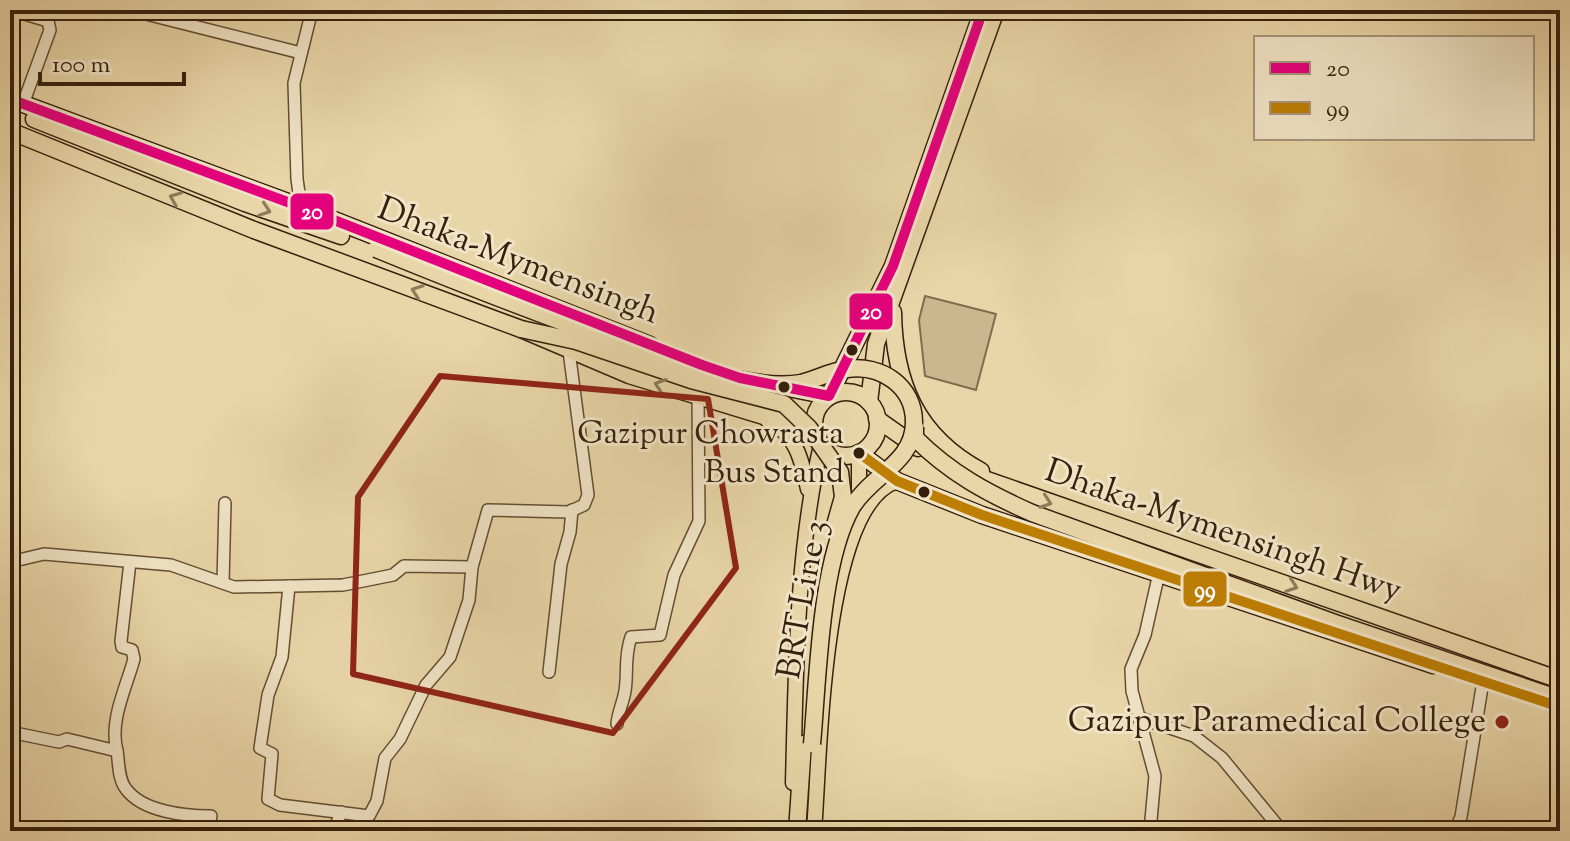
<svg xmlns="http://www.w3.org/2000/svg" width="1570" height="841" viewBox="0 0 1570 841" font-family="'Sorts Mill Goudy',serif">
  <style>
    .green { fill: #cbb78e; stroke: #806c4e; stroke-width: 2 }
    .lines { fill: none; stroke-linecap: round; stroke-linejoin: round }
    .minor-casing { stroke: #634e34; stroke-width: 14 }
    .major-casing { stroke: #36200d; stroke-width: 17 }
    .highway-casing { stroke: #36200d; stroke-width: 19 }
    .minor { stroke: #f1e4c6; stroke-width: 11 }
    .major { stroke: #e9d6a8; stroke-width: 14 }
    .highway { stroke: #e9d6a8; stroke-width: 16 }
    .highway-bridge-casing { stroke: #36200d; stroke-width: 19; stroke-linecap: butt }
    .highway-bridge { stroke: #e9d6a8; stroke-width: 16 }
    .bus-1-casing { stroke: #f1e4c6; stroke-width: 16 }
    .bus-2-casing { stroke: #f1e4c6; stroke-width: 16 }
    .bus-1 { stroke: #e5007d; stroke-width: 10 }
    .bus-2 { stroke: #bd7e04; stroke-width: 10 }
    .oneway { stroke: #907b5a }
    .marked { fill: none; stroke: #8f2418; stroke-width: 6; stroke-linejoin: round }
    .bus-dot { fill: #36200d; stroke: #f1e4c6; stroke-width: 3 }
    .poi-dot { fill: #8f2418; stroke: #f1e4c6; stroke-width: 3 }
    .labels { text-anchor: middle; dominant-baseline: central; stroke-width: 6; stroke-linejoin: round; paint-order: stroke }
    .bus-label { font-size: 32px; fill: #36200d; stroke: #f1e4c6; text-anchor: end }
    .street-label { font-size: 34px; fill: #36200d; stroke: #f1e4c6 }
    .poi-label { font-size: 34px; fill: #36200d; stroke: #f1e4c6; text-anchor: end }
    .line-badge { stroke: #f1e4c6; stroke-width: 3 }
    .badge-label { font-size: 22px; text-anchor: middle; font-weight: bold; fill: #fff }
  </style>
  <rect width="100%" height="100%" fill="#e9d6a8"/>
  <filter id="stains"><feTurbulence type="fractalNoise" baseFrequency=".0025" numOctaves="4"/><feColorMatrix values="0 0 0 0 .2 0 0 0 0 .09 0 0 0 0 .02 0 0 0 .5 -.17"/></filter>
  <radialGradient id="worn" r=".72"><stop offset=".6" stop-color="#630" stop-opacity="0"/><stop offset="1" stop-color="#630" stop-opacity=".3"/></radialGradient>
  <polygon class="green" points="925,296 996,314 976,390 925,376 919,320"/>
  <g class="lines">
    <defs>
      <g id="minor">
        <polyline points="11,10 48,21 50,30 23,104"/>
        <polyline points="130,10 301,53"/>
        <polyline points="301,207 297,179 294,83 312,10"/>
        <polyline points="10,562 44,554 171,565 234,587 343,585 393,575 404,566 472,567 488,510 569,512 584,505 588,495 569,351"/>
        <polyline points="223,583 225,503"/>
        <polyline points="289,586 282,657 268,695 260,748 272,754 268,799 280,805 369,816 377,801 385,758 400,739 426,685 450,657 469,600 472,567"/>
        <polyline points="549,672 561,564 570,532 572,510"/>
        <polyline points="1140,718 1194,736 1222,758 1282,831"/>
        <path d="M617 724C618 712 623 703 625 691 628 672 624 657 631 637L660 635 674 575 699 521 698 397"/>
        <path d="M10 732 59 742 67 739 117 751C119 763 118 779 126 789 143 812 185 816 211 816L208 831"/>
        <path d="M117 751C109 721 126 688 134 659L132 650 122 647 121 641 130 562"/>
        <polyline points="334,831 341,812"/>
        <polyline points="1150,831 1155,776 1132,691 1131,669 1145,635 1159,573"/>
        <polyline points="1455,831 1461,817 1483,681"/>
      </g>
      <g id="major">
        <path d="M768 421C796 433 802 461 808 489"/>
        <polyline points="859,504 859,453"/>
        <path d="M793 783C796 670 796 555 821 445"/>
        <path d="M814 831C820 761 821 505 897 481"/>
      </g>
      <g id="highway">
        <polyline points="10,99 301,207 650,345"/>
        <polyline points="34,119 245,203 341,236"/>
        <polyline points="10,131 254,230 521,329 629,375 813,431"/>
        <path d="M893 312C894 382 916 436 981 471"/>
        <polyline points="783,387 829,396 893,266 983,10"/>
        <circle cx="846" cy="424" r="32"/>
        <polyline points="869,402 876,344 996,10"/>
        <polyline points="877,419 918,448"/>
        <polyline points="859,453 897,481 982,515 1433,665"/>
        <polyline points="964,472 1560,680"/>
        <polyline points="797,831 803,744"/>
      </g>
    </defs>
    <use href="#minor" class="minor-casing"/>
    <use href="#major" class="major-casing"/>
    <use href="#highway" class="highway-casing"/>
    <use href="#minor" class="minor"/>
    <use href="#major" class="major"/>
    <use href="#highway" class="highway"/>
    <defs>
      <g id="highway-bridge">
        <path d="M376 249C457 282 537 314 619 342 661 357 703 374 747 381 764 384 783 386 801 383 817 379 831 371 847 369 881 364 914 386 914 422 914 463 871 475 852 507 820 563 818 679 812 744"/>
        <polyline points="521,329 576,341 691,380 784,404 809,428 840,472 843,497 835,525"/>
        <path d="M915 427V438C950 473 987 493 1032 513L1335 623 1560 699"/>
      </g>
    </defs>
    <use href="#highway-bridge" class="highway-bridge-casing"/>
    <use href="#highway-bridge" class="highway-bridge"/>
    <defs>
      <polyline id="bus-1" points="10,99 301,207 702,365 740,378 829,396 893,266 983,10"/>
      <polyline id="bus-2" points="859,453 897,481 982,515 1560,707"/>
    </defs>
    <use href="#bus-1" class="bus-1-casing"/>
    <use href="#bus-2" class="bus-2-casing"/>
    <use href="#bus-1" class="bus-1"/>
    <use href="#bus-2" class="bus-2"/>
  </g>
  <defs><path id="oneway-chevron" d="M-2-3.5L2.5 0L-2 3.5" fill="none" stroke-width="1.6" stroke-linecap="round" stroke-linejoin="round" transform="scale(2)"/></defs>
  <g class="oneway">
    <use href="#oneway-chevron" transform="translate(175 198) rotate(-158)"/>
    <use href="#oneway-chevron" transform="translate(265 210) rotate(19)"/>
    <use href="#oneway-chevron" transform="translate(417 291) rotate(-160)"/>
    <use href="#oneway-chevron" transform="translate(660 385) rotate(-162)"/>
    <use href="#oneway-chevron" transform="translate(1046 502) rotate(19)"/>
    <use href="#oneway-chevron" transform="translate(1292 586) rotate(19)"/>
  </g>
  <path class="marked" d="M440 376 708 399 736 568 613 733 353 674 358 497Z"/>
  <g class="bus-dot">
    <circle cx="852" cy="350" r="7"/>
    <circle cx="784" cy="387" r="7"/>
    <circle cx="859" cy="453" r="7"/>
    <circle cx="924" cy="492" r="7"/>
  </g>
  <circle class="poi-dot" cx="1502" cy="722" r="8"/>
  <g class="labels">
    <g class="bus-label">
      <text x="844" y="435">Gazipur Chowrasta<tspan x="844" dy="39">Bus Stand</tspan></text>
    </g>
    <g class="street-label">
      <text transform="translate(518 262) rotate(21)">Dhaka-Mymensingh</text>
      <text transform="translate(1223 532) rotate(19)">Dhaka-Mymensingh Hwy</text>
      <text transform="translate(804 600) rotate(-80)">BRT Line 3</text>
    </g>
    <g class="poi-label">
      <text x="1486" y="722">Gazipur Paramedical College</text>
    </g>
  </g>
  <g class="line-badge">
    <rect x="289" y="192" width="46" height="39" rx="8" fill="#e5007d"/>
    <rect x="848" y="292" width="46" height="39" rx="8" fill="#e5007d"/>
    <rect x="1182" y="570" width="46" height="38" rx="8" fill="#bd7e04"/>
  </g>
  <g class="badge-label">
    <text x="312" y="219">20</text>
    <text x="871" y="319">20</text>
    <text x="1205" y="597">99</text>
  </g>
  <rect width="1570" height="841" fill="none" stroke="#e9d6a8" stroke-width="40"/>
  <rect x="12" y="12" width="1546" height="817" fill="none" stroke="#36200d" stroke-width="4"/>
  <rect x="20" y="20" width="1530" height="801" fill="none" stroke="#36200d" stroke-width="2"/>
  <rect x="1254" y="36" width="280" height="104" fill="#f1e4c6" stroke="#a6967c" stroke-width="2"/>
  <rect x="1270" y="62" width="40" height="12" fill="#e5007d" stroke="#a6967c" stroke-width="2"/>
  <text x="1326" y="76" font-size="24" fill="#36200d">20</text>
  <rect x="1270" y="102" width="40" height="12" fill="#bd7e04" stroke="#a6967c" stroke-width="2"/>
  <text x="1326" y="116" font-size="24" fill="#36200d">99</text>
  <path d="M40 72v12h144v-12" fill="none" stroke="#36200d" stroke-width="4"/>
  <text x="52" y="72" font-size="24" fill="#36200d" stroke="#f1e4c6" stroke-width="6" paint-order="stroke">100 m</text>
  <rect width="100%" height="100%" filter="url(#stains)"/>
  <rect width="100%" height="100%" fill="url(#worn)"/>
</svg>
